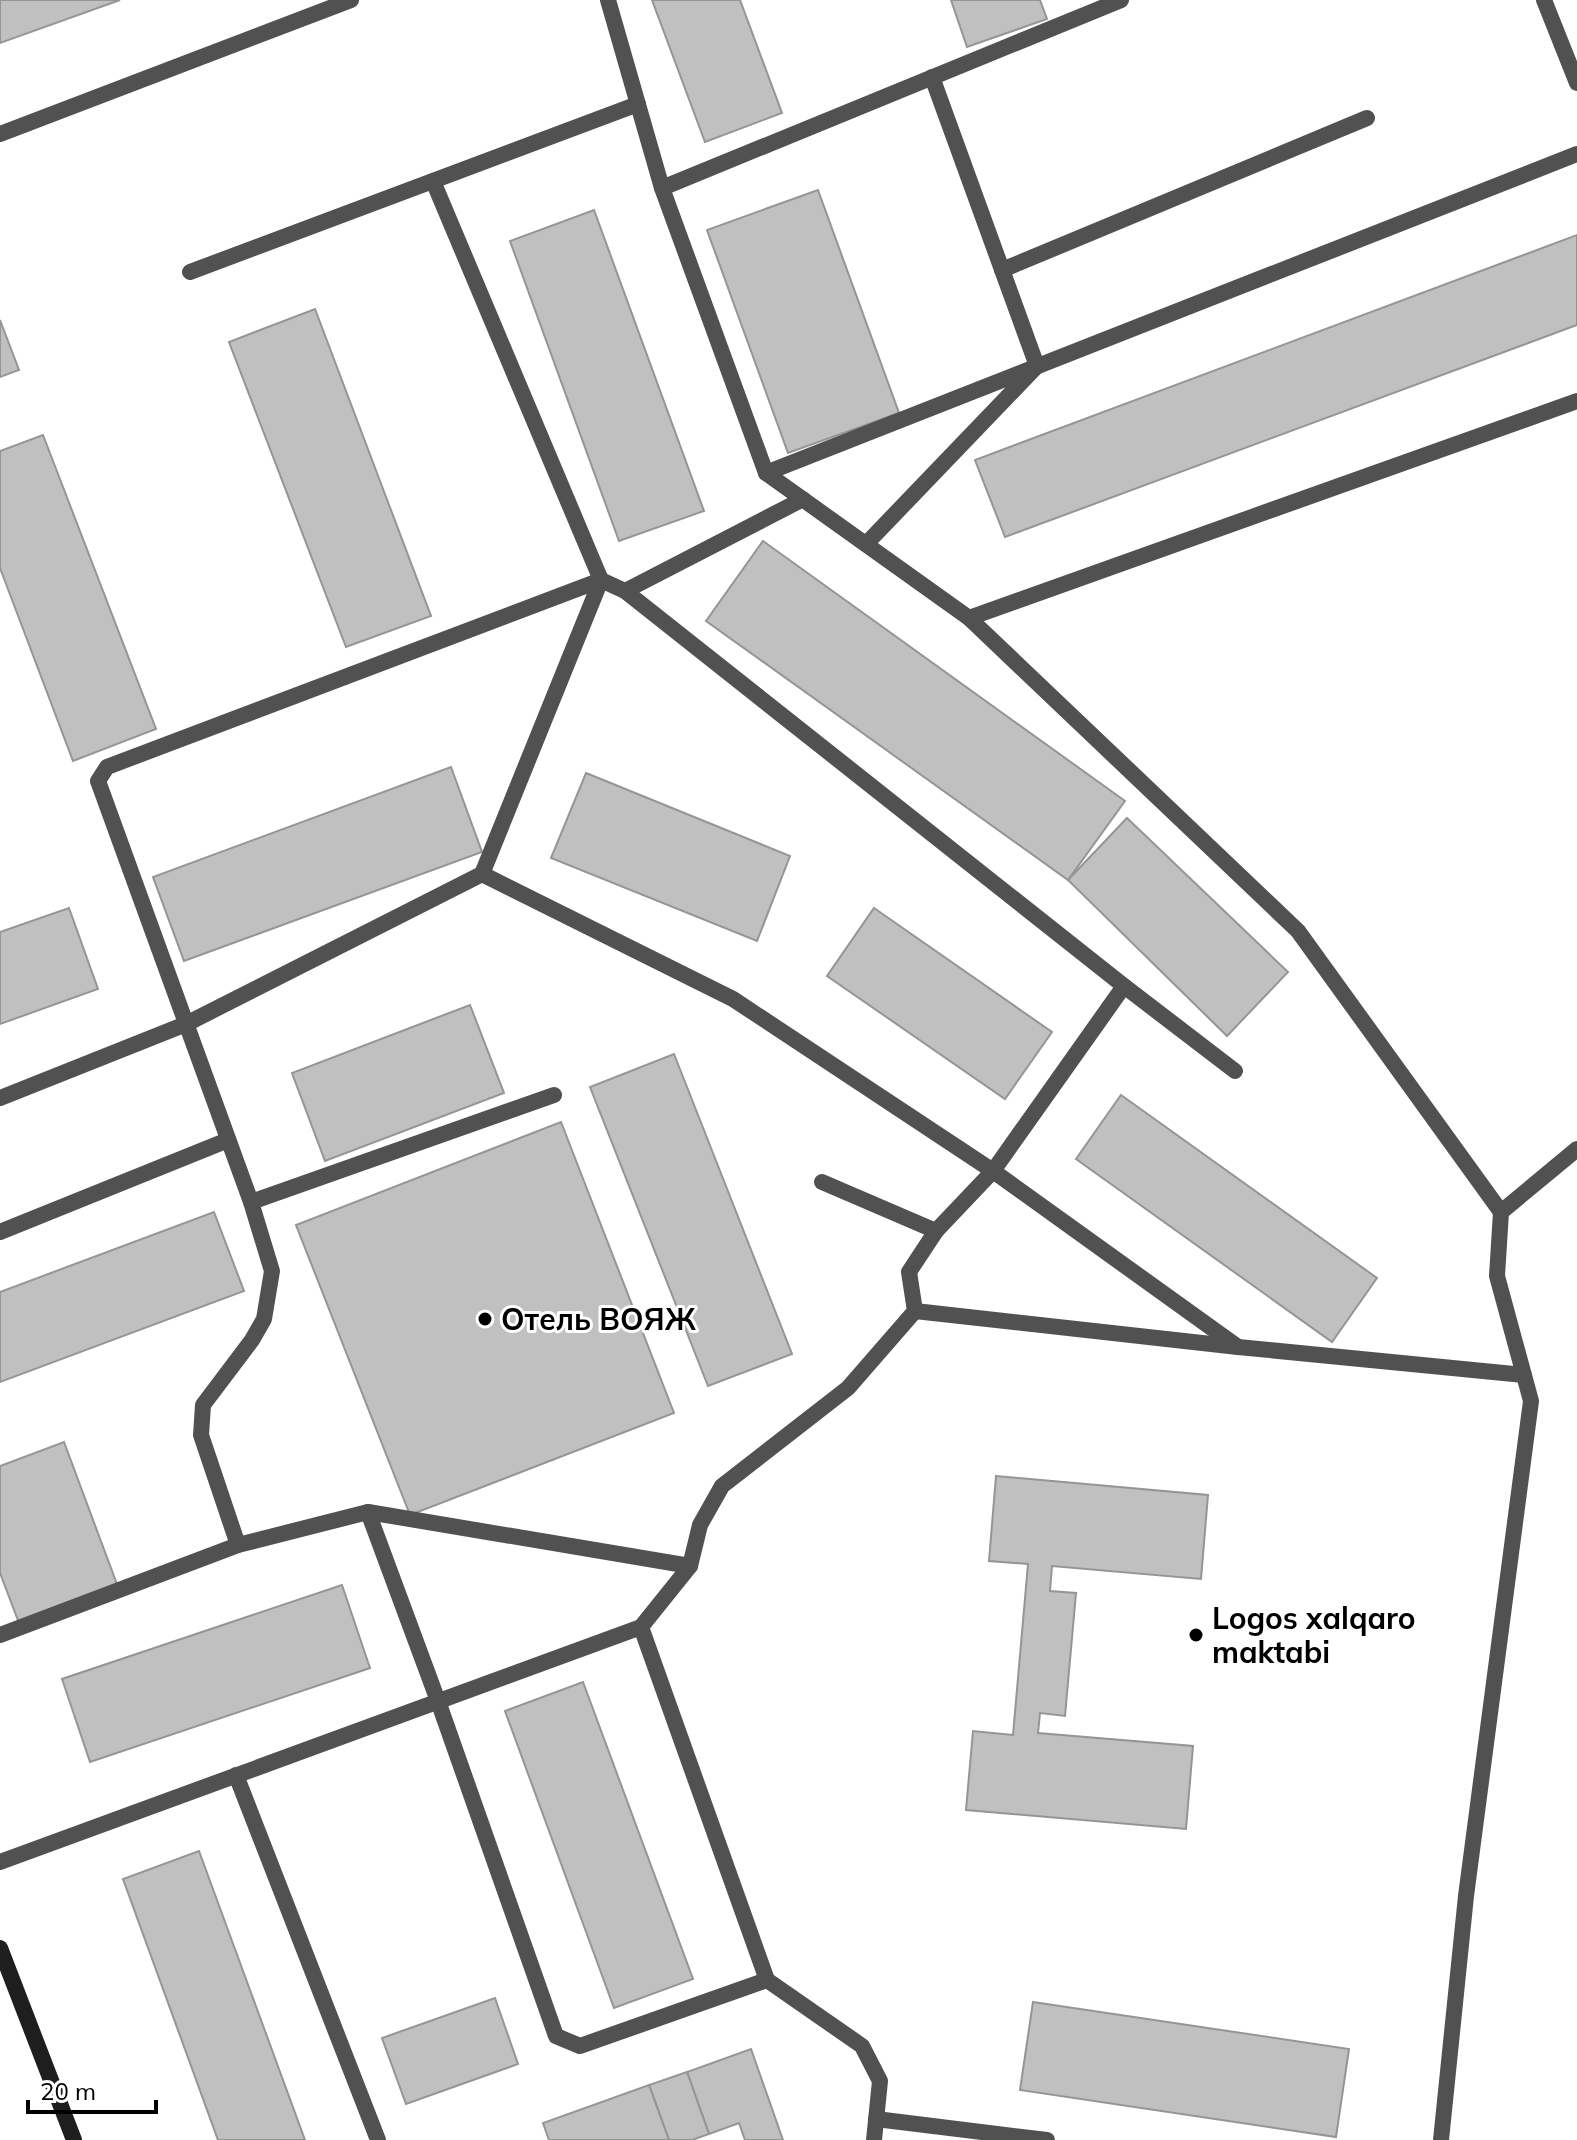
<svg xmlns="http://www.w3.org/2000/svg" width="1577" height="2140" viewBox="0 0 1577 2140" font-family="Mulish,sans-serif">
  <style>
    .building { fill: #c0c0c0; stroke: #959595; stroke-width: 2 }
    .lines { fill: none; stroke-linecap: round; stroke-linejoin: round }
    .lane { stroke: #515151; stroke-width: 16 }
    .secondary { stroke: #1e1e1e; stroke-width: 16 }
    .poi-dot { fill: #000; stroke: #fff; stroke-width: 3 }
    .labels { text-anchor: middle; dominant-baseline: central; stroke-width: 6; stroke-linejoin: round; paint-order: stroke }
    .poi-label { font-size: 30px; font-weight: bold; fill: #000; stroke: #fff; text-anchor: start }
  </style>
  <rect width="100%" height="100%" fill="#fff"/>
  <g class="building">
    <polygon points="0,0 120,0 0,43"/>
    <polygon points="652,0 740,0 782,113 705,142"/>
    <polygon points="951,0 1040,0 1047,19 967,47"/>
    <polygon points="818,190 899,413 788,453 707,230"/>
    <polygon points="594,210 704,511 619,541 510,241"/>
    <polygon points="1577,235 1577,325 1005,537 975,460"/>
    <polygon points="315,309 431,616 346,647 229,342"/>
    <polygon points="0,320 19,370 0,377"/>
    <polygon points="43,435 156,729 73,761 0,568 0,451"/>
    <polygon points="763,541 1125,801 1068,880 706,621"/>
    <polygon points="451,767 482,852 184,961 153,877"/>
    <polygon points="586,773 790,856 757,941 551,858"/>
    <polygon points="1127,818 1288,972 1227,1036 1068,880"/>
    <polygon points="69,908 98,989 0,1024 0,932"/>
    <polygon points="874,908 1052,1032 1005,1099 827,976"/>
    <polygon points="470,1005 504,1093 325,1161 292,1073"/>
    <polygon points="674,1054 792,1354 708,1386 590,1087"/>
    <polygon points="1121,1095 1377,1278 1332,1342 1076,1159"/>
    <polygon points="561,1122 674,1413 410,1515 296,1225"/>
    <polygon points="214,1212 244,1291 0,1382 0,1292"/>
    <polygon points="64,1442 118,1587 19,1623 0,1573 0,1466"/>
    <polygon points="996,1476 1208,1495 1201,1579 1052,1566 1050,1591 1076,1593 1065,1716 1040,1713 1038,1733 1193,1746 1186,1829 966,1810 973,1731 1013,1735 1028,1564 989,1561"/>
    <polygon points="342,1585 370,1668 90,1762 62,1679"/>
    <polygon points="583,1682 693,1979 614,2008 505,1711"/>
    <polygon points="199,1851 305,2140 218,2140 123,1879"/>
    <polygon points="495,1998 518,2064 406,2104 382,2038"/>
    <polygon points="1033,2002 1349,2049 1336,2137 1020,2090"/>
    <polygon points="751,2049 783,2140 745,2140 739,2123 709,2134 687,2072"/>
    <polygon points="687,2072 709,2134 692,2140 669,2140 649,2085"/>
    <polygon points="649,2085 669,2140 549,2140 543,2123"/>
  </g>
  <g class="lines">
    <g class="lane">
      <polyline points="608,0 662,188 766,473 969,618 1298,931 1501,1212 1497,1276 1531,1401 1466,1896 1441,2140"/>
      <polyline points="1544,0 1577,83"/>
      <polyline points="0,134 351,0"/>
      <polyline points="662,188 1121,0"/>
      <polyline points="1002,270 1367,118"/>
      <polyline points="190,272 638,104"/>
      <polyline points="766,473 1577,154"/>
      <polyline points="867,543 1037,366 932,77"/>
      <polyline points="625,591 1124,986 1235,1071"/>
      <polyline points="969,618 1577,401"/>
      <polyline points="482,874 733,999 993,1171 1238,1347"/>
      <polyline points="0,1098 186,1024 482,874 601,580 433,181"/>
      <polyline points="822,1182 936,1231"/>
      <polyline points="251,1202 554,1095"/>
      <polyline points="1501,1212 1577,1149"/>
      <polyline points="0,1232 228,1140"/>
      <polyline points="915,1311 1238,1347 1524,1375"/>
      <polyline points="368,1512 438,1701 556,2036 580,2046 767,1980"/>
      <polyline points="238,1545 201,1435 203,1405 252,1340 264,1319 272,1271 251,1202 98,781 107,767 601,580 625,591 803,499"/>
      <polyline points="641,1627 767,1980 862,2046 880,2081 874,2140"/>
      <polyline points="0,1635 238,1545 368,1512 690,1566"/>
      <polyline points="236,1775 378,2140"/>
      <polyline points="0,1862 641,1627 690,1566 700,1525 722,1486 848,1388 915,1311 909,1272 936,1231 993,1171 1124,986"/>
      <polyline points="876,2119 1047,2140"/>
    </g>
    <polyline class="secondary" points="0,1948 74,2140"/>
  </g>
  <g class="poi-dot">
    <circle cx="485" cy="1319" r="8"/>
    <circle cx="1196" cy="1635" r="8"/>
  </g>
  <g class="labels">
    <g class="poi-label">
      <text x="501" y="1319">Отель ВОЯЖ</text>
      <text x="1212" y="1618">Logos xalqaro<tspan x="1212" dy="34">maktabi</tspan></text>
    </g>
  </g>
  <path d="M28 2100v12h128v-12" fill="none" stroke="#000000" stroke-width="4"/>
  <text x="40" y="2100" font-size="24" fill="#000000" stroke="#ffffff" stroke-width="6" paint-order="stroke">20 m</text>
</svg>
